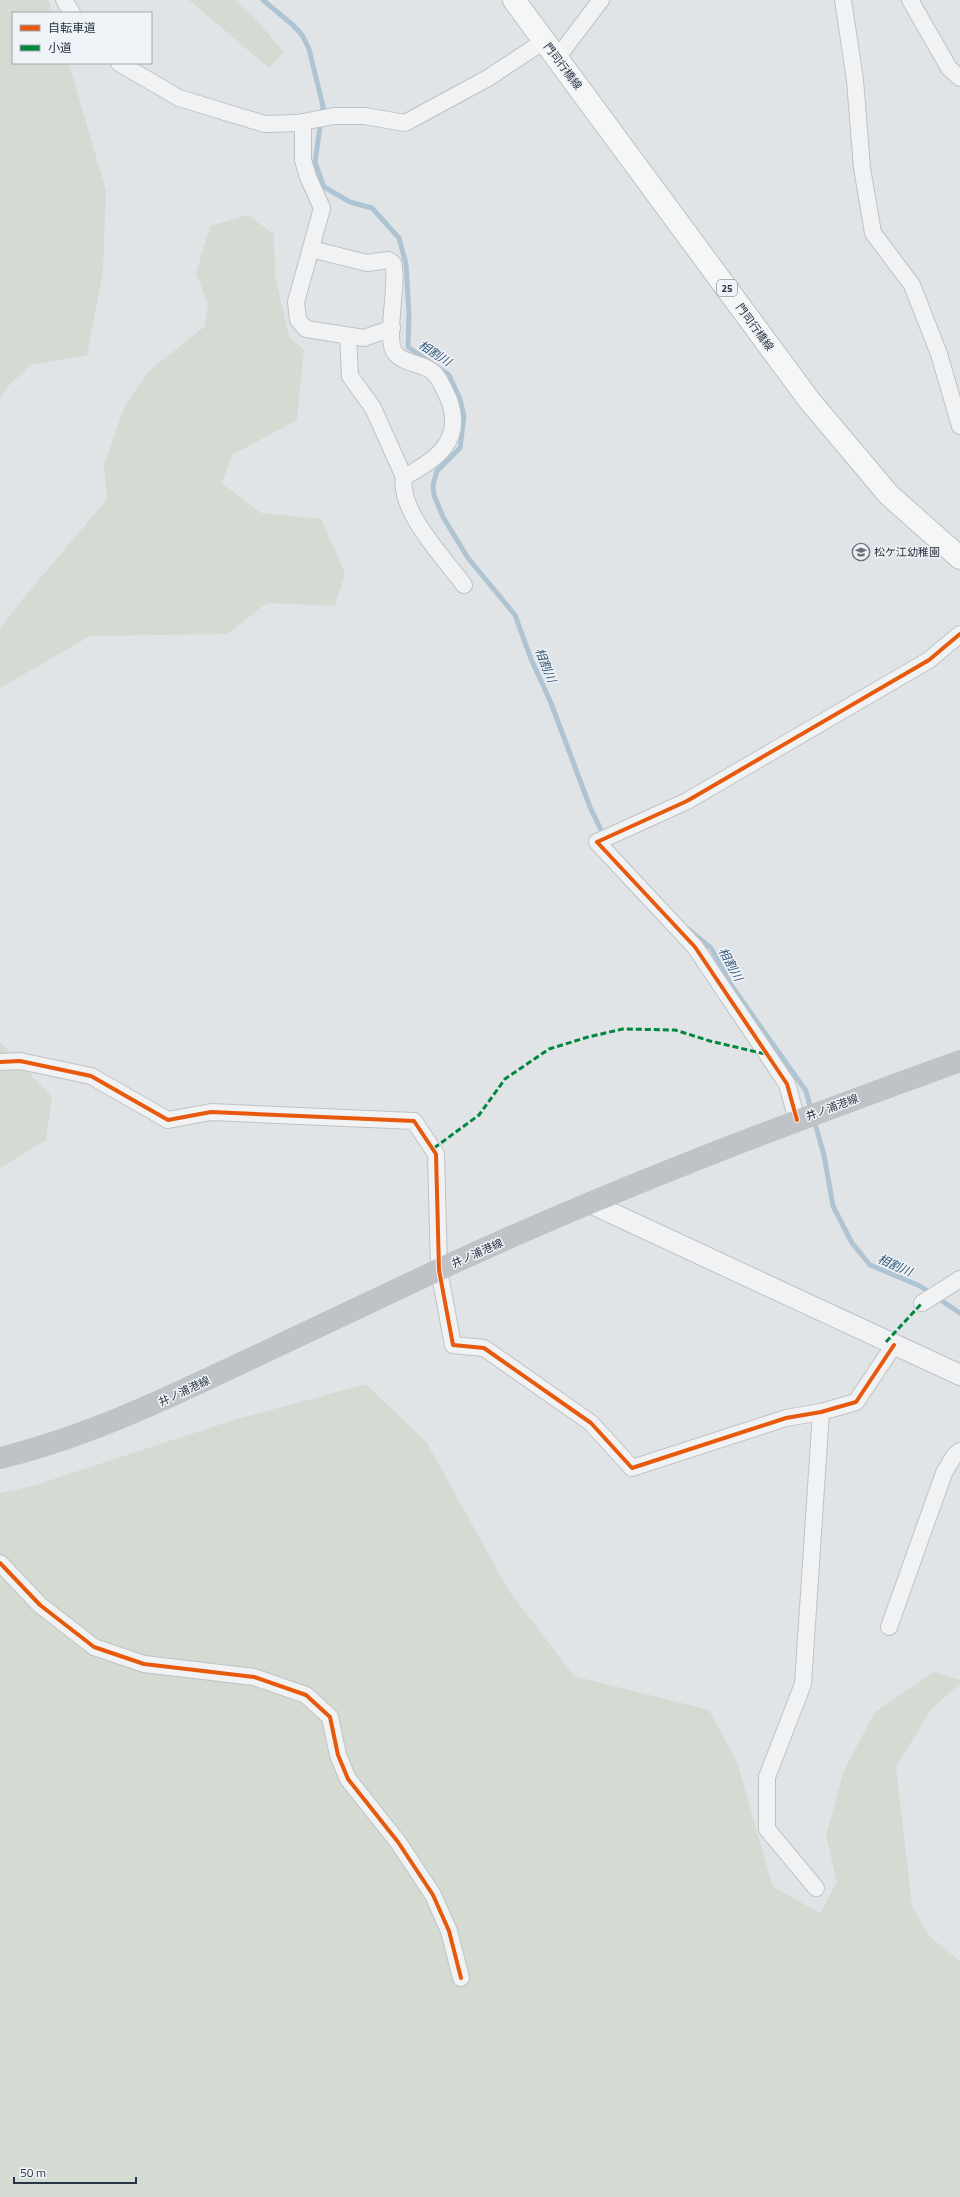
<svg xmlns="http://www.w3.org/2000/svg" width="960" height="2197" viewBox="0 0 960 2197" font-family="'Titillium Web','Noto Sans JP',sans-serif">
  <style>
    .green { fill: #d3dbd2 }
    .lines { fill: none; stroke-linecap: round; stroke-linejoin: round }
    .stream { stroke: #afc4d3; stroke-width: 5 }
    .minor-casing { stroke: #bfc2c5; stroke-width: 18 }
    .tertiary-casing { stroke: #bfc2c5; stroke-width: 22 }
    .primary-casing { stroke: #bdc1c5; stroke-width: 24 }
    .minor { stroke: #f1f2f3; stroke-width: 16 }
    .tertiary { stroke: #f1f2f3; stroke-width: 20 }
    .secondary { stroke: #bfc3c6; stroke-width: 22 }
    .primary { stroke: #f5f6f6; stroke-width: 22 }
    .quiet { stroke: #00873e; stroke-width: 3; stroke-dasharray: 6 3; stroke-linecap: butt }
    .cycleway-casing { stroke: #eff3f7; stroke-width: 6 }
    .cycleway { stroke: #e8590c; stroke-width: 4 }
    .labels { text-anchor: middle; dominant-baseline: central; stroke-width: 3; stroke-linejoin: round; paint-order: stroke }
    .shield { fill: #eff3f7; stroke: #646d78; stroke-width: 1 }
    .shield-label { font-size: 10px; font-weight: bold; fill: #283441 }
    .street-label { font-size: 11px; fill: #283441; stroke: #eff3f7 }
    .poi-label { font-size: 11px; fill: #283441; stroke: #eff3f7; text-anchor: start }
    .water-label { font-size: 12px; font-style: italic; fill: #305876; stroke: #eff3f7 }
  </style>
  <rect width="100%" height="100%" fill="#e1e4e7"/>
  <g class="green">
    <polygon points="0,0 48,0 53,13 13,13 13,63 69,63 106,191 103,271 87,355 31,365 10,384 0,399"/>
    <polygon points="189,0 235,0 253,16 284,52 269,68"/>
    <polygon points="248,215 274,234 275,275 289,337 304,350 297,420 232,455 222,483 261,513 321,519 345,573 335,606 267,603 227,634 90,636 0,688 0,629 21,601 107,499 104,465 125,405 150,370 204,327 208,304 196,273 210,226"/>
    <polygon points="0,1042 52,1097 46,1140 0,1168"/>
    <polygon points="366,1384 427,1443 509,1591 574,1676 709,1710 737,1762 773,1887 820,1913 837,1882 826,1836 843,1773 874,1713 933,1672 960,1680 960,1684 932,1708 896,1767 912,1906 930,1937 960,1961 960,2197 0,2197 0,1493 36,1485 230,1421"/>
  </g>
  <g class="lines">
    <g class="stream">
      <polyline points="263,0 294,26 302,35 309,49 323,106 315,162 324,187 350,202 372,208 399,238 406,264 409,315 408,347 449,375 460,399 464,416 460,448 437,471 433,485 434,495 443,517 468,558 515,615 531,659 551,703 590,807 604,836"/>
      <polyline points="688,929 711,948 731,985 806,1091 811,1110"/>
      <polyline points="814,1120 824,1155 833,1206 852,1243 870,1265 920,1286 960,1313"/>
    </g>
    <defs>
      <g id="minor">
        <polyline points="64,0 72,13"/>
        <polyline points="843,0 855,80 862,168 873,233 912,285 939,354 960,426"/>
        <polyline points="910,0 949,68 960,78"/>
        <polyline points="557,58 601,0"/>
        <polyline points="119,63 179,98 265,124 298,123 334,116 365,116 405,123 488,78 544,41"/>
        <polyline points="303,122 303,160 308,177 322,208 296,302 298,320 306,329 364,338 392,328"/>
        <path d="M311 249 367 263 388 260 393 263C399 284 384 340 395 353 404 365 424 362 435 374 441 381 445 391 449 400 464 441 436 460 404 477 398 511 445 559 464 585"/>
        <polyline points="348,336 350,376 373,408 404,477"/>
        <polyline points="0,1062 20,1061 91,1076 168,1120 211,1112 414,1121 436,1154 439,1270 453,1345 484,1348 591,1423 632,1468 786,1418 821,1412 856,1402 894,1345"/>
        <polyline points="797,1120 787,1084 695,947 597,842 687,801 929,660 960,634"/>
        <polyline points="922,1303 960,1279"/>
        <polyline points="0,1563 40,1605 94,1647 144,1664 254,1677 306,1695 330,1717 338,1755 348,1779 398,1842 433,1895 449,1931 461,1978"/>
        <polyline points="889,1627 944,1473 954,1456 960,1451"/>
        <polyline points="816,1888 767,1829 767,1777 803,1684 821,1412"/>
      </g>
      <polyline id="tertiary" points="590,1203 960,1375"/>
      <polyline id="primary" points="514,0 809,400 889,495 960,558"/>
    </defs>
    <use href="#minor" class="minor-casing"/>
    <use href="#tertiary" class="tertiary-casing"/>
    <use href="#primary" class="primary-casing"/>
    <use href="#minor" class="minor"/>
    <use href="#tertiary" class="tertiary"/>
    <path class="secondary" d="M0 1458C82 1438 157 1403 233 1367 301 1335 368 1303 436 1271 607 1191 783 1125 960 1061"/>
    <use href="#primary" class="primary"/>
    <g class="quiet">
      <polyline points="434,1148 479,1115 505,1079 549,1049 588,1037 623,1029 675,1030 710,1041 765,1054"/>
      <polyline points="886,1342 922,1303"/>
    </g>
    <defs>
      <g id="cycleway">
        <polyline points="0,1062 20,1061 91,1076 168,1120 211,1112 414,1121 436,1154 439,1270 453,1345 484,1348 591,1423 632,1468 786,1418 821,1412 856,1402 894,1345"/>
        <polyline points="797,1120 787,1084 695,947 597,842 687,801 929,660 960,634"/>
        <polyline points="0,1563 40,1605 94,1647 144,1664 254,1677 306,1695 330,1717 338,1755 348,1779 398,1842 433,1895 449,1931 461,1978"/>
      </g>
    </defs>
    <use href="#cycleway" class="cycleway-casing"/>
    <use href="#cycleway" class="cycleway"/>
  </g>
  <defs>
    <symbol id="school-ring" viewBox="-11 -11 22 22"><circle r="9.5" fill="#eff3f7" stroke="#69727b" stroke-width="1.5"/><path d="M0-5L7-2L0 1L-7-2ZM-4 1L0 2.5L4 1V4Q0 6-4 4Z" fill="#69727b"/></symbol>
  </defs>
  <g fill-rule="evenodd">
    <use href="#school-ring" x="851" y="542" width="20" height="20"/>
  </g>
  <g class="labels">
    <rect class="shield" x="717" y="280" width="20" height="16" rx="3"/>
    <g class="shield-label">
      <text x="727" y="288">25</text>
    </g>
    <g class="street-label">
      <text transform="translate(563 66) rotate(53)">門司行橋線</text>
      <text transform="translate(755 327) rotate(54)">門司行橋線</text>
      <text transform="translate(832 1107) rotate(-20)">井ノ浦港線</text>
      <text transform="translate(477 1253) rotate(-24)">井ノ浦港線</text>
      <text transform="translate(184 1391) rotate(-25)">井ノ浦港線</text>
    </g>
    <g class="poi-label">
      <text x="874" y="552">松ケ江幼稚園</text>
    </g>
    <g class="water-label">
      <text transform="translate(435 353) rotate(33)">相割川</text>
      <text transform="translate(546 665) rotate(68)">相割川</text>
      <text transform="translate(731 964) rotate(61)">相割川</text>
      <text transform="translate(895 1265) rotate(24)">相割川</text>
    </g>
  </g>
  <rect x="12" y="12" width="140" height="52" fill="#eff3f7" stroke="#9fa7ae"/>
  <rect x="20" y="25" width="20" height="6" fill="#e8590c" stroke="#9fa7ae"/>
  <text x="48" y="32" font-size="12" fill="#283441">自転車道</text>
  <rect x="20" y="45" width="20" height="6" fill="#00873e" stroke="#9fa7ae"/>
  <text x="48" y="52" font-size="12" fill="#283441">小道</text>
  <path d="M14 2177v6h122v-6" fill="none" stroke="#283441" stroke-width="2"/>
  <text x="20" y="2177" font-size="12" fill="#283441" stroke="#eff3f7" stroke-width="3" paint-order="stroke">50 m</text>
</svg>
